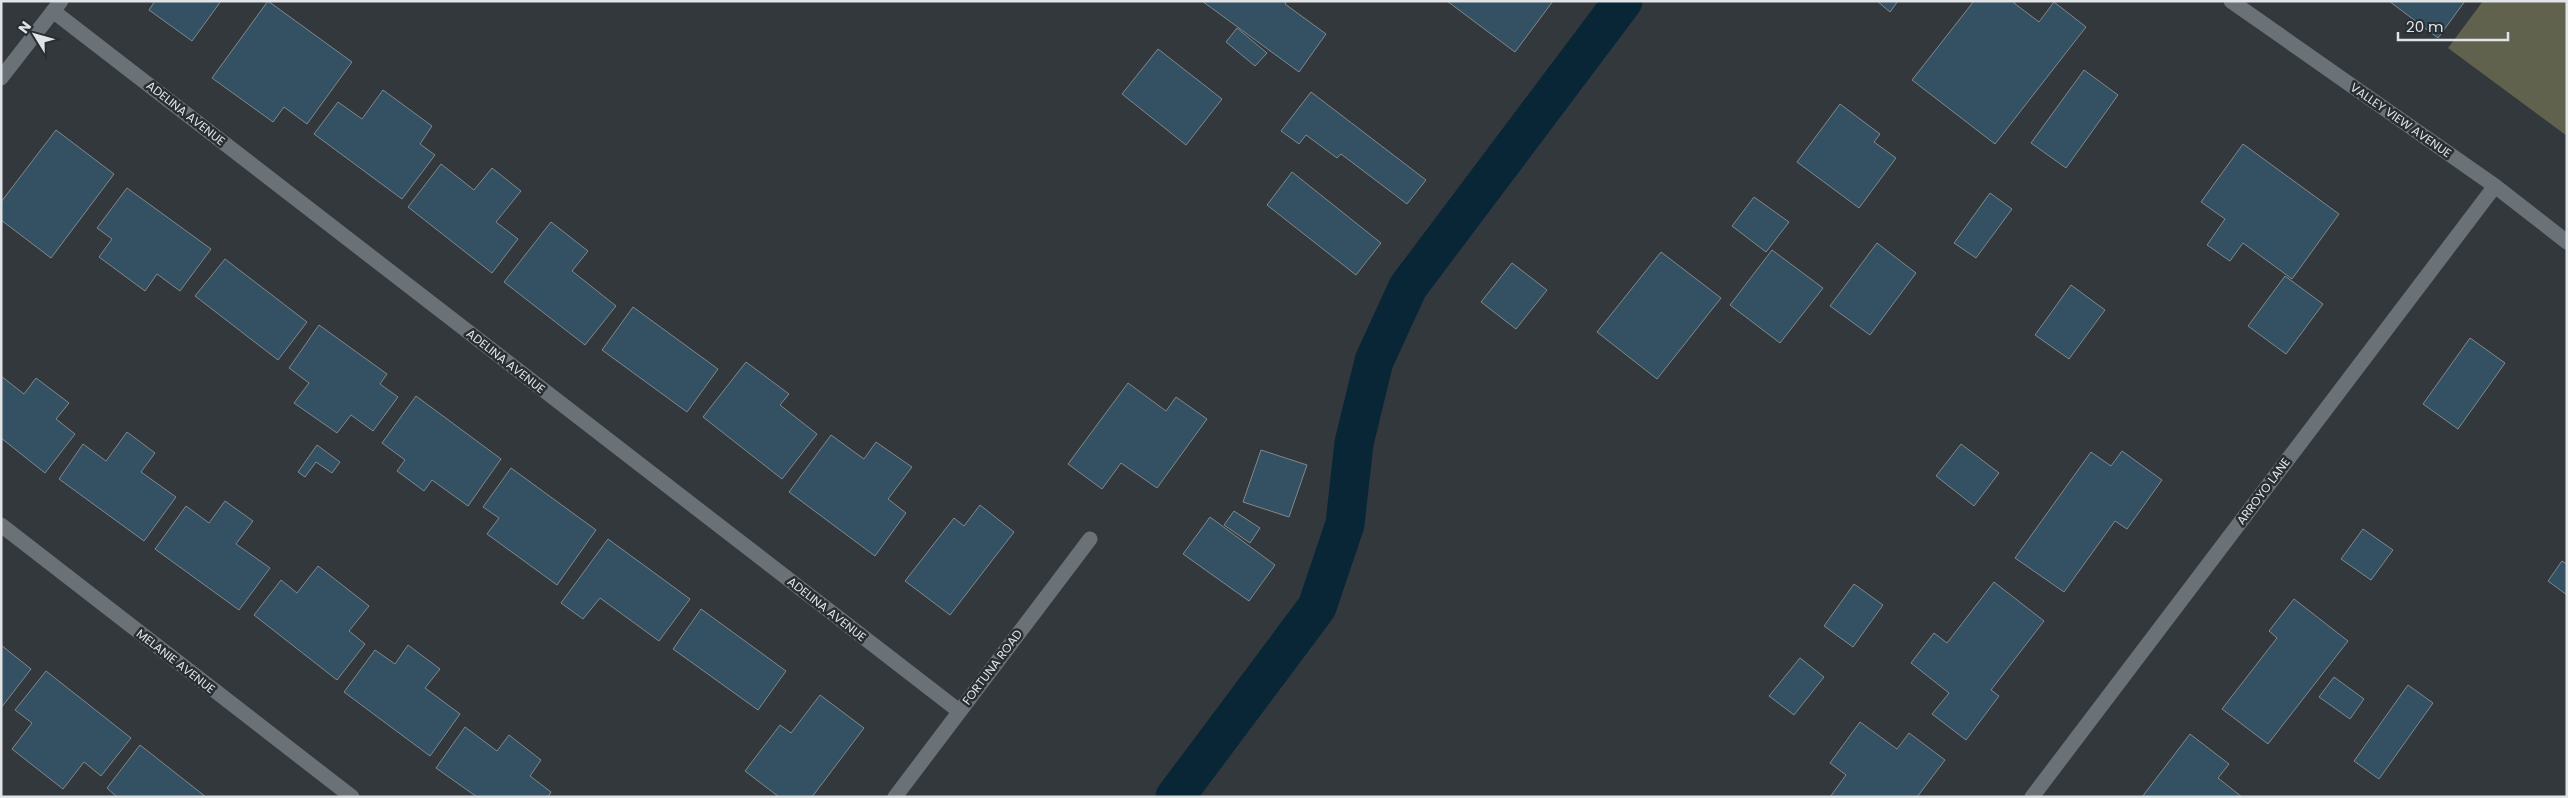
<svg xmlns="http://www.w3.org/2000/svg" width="2568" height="798" viewBox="0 0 2568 798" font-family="Poppins,sans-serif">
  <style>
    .green { fill: #60624d }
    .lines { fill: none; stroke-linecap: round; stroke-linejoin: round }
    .canal { stroke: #082636; stroke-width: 39 }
    .building { fill: #345163; stroke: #80888c }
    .minor { stroke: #6b7277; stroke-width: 15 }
    .labels { text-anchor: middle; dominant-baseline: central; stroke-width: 5; stroke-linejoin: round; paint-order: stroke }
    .street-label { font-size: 12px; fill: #e1e4e7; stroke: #282e32 }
  </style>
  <rect width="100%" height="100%" fill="#32383c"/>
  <polygon class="green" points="2483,1 2567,1 2567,136 2448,48"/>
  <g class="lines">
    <polyline class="canal" points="1175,797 1317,607 1345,524 1354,443 1374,361 1408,287 1623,1"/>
  </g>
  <g class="building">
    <polygon points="155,1 221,1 192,41 149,10"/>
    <polygon points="268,1 352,62 307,124 284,107 273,122 212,78"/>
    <polygon points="1202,1 1287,1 1285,4 1326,34 1299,72"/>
    <polygon points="1447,1 1553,1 1515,52"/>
    <polygon points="1877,1 1898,1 1890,12"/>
    <polygon points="1974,1 2015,1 2014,3 2039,22 2054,2 2086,27 1995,144 1912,80"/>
    <polygon points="2389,1 2465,1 2438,38"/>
    <polygon points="1237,28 1267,53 1255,66 1226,42"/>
    <polygon points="1158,49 1222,99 1186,145 1122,94"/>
    <polygon points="2084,70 2118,95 2066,168 2031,143"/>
    <polygon points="383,90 432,126 420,144 435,155 402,199 314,134 338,102 362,119"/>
    <polygon points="1311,92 1426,180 1407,204 1341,154 1337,158 1306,135 1299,144 1281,131"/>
    <polygon points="1840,104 1880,134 1874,142 1896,158 1859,208 1797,162"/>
    <polygon points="56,130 114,174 51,258 1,220 1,202"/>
    <polygon points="2243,144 2339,214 2292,279 2243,243 2230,261 2207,245 2225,219 2201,202"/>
    <polygon points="441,164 474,190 492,168 521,191 496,222 518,239 492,273 408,207"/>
    <polygon points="1292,172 1381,243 1356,275 1267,205"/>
    <polygon points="127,188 211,249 180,291 157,274 145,291 99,257 112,239 97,228"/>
    <polygon points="1990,193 2012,209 1976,258 1954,243"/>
    <polygon points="1754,197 1789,222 1766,252 1732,226"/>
    <polygon points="551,222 588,251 572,271 616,306 585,345 504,282"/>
    <polygon points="1877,243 1916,273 1870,335 1830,306"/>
    <polygon points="1772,250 1823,288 1780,343 1730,305"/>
    <polygon points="1661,252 1721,298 1657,379 1597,332"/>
    <polygon points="225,259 307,322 278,360 195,296"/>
    <polygon points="1512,263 1547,290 1516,329 1481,302"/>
    <polygon points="2285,276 2323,304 2286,354 2248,326"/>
    <polygon points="2071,285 2105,310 2069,359 2035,335"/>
    <polygon points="633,307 718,369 687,412 602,350"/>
    <polygon points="319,325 387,374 380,384 398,397 373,431 351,415 337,433 294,403 309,383 289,368"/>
    <polygon points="2470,338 2505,363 2458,429 2423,404"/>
    <polygon points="746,362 789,394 780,405 817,434 782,479 703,417"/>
    <polygon points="1,376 24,394 36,378 69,403 56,419 75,434 45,473 1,438"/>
    <polygon points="1128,383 1166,411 1176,397 1207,419 1157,488 1121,463 1102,489 1068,464"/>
    <polygon points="416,396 501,459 468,506 432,480 424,491 397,471 405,460 382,443"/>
    <polygon points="127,432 155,453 141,472 176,497 144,541 59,479 83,444 106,461"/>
    <polygon points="831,435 864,459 876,442 912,467 888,499 906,513 875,556 789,492"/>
    <polygon points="1961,444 1999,473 1974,506 1936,476"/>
    <polygon points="317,445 340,462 332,473 316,462 305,477 298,472"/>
    <polygon points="1261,450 1307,465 1289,517 1243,502"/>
    <polygon points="2122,451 2162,480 2127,529 2115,521 2064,592 2015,558 2091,452 2111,466"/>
    <polygon points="511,468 596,530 557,585 487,534 499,518 483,507"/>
    <polygon points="225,501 253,521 236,544 270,568 239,610 155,549 186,506 209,523"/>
    <polygon points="980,505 1014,532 950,615 905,581 954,518 964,526"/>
    <polygon points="1234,511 1260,528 1250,543 1224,525"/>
    <polygon points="1210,517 1275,565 1249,601 1183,554"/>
    <polygon points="2363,529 2393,550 2371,580 2341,559"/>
    <polygon points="608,539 690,599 659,641 600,598 583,619 561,603"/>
    <polygon points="2562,561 2567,564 2567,595 2548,581"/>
    <polygon points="318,566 369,606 349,631 365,644 337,680 254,615 281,580 297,593"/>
    <polygon points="1994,582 2044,621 1991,690 1999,696 1966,740 1932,714 1949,693 1911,663 1934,633 1947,643"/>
    <polygon points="1854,584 1883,605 1853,647 1824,626"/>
    <polygon points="2294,599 2348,641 2268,744 2222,709 2277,638 2269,631"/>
    <polygon points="701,609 786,671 758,710 673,649"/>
    <polygon points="1,645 31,669 1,708"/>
    <polygon points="408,645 440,669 425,688 460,714 430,756 344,692 375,650 395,664"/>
    <polygon points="1800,658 1824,677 1794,715 1769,696"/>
    <polygon points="46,671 131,738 101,776 84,762 63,789 12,749 32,723 15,710"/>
    <polygon points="2334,677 2364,699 2350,719 2319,697"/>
    <polygon points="2408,685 2433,703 2379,779 2354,761"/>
    <polygon points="820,695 864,728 812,797 779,797 745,771 780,725 791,733"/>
    <polygon points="1860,722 1897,749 1909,733 1945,760 1917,797 1830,797 1846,775 1830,763"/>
    <polygon points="465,727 497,751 509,735 541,760 530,776 551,792 548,797 477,797 436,768"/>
    <polygon points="2190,734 2229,764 2218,778 2242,797 2142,797"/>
    <polygon points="140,745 206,797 117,797 107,788"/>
  </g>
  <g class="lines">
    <g class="minor">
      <polyline points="2231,1 2495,186 2567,242"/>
      <polyline points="53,11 959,711"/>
      <polyline points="1,78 61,1"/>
      <polyline points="1,525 352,797"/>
      <polyline points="895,797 1090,539"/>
      <polyline points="2032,797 2495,186"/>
    </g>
  </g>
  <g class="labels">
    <g class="street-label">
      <text transform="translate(186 113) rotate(38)">ADELINA AVENUE</text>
      <text transform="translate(2401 120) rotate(35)">VALLEY VIEW AVENUE</text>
      <text transform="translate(506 361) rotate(38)">ADELINA AVENUE</text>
      <text transform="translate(2263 491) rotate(-53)">ARROYO LANE</text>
      <text transform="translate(827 609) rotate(38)">ADELINA AVENUE</text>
      <text transform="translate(176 661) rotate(38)">MELANIE AVENUE</text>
      <text transform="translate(992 667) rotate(-53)">FORTUNA ROAD</text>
    </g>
  </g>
  <rect width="2568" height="798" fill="none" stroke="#e1e4e7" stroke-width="5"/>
  <g transform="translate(35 35) rotate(307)" stroke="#282e32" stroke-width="4" paint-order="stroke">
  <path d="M0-4L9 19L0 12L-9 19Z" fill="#e1e4e7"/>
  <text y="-8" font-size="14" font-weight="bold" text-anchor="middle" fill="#e1e4e7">N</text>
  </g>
  <path d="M2398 32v8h110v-8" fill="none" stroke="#e1e4e7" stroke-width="2.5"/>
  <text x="2406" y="32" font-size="15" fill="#e1e4e7" stroke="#282e32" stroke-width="4" paint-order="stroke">20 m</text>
</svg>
